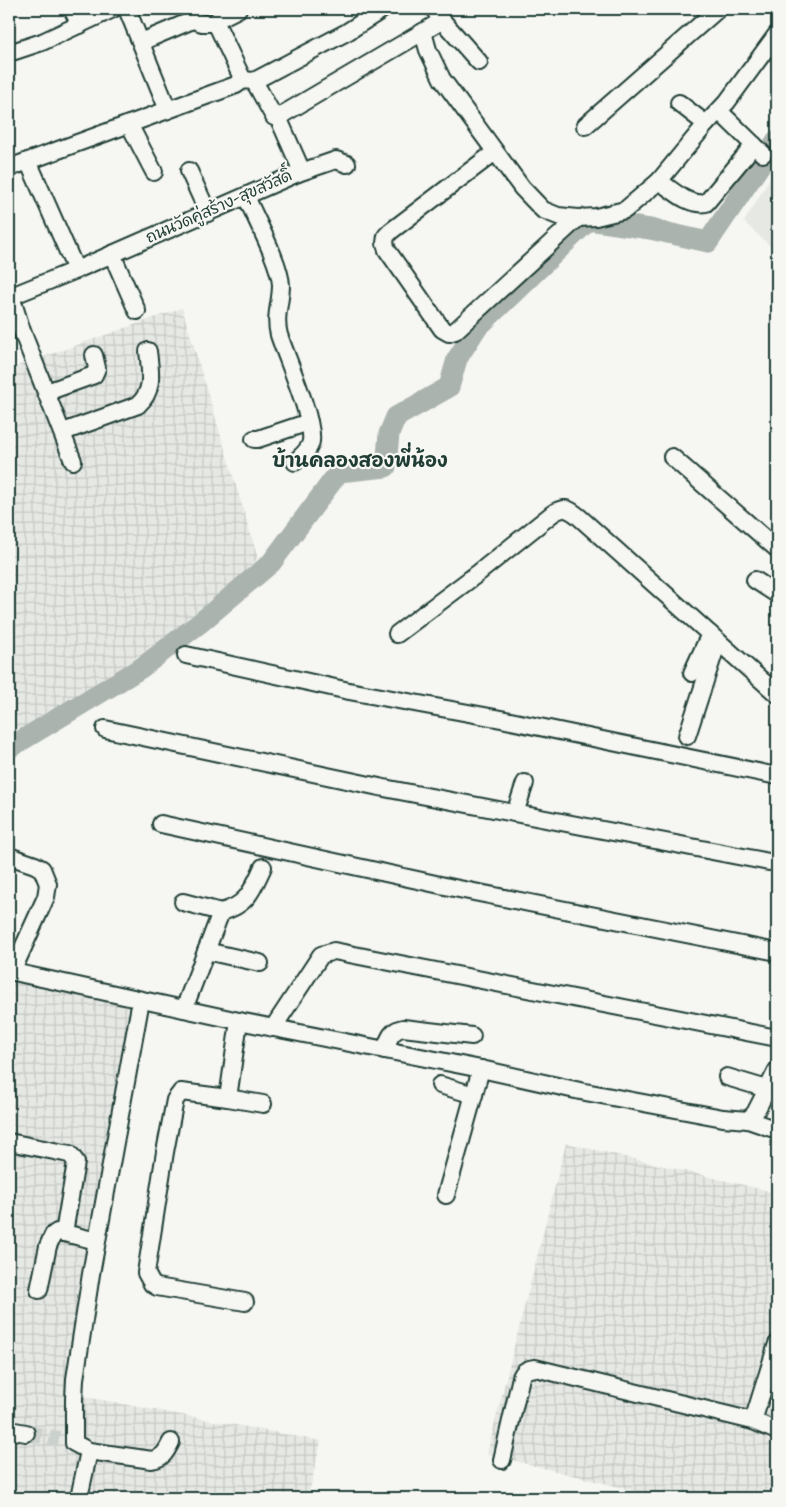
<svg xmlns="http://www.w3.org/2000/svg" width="786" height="1507" viewBox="0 0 786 1507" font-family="Kalam,'Playpen Sans Thai',sans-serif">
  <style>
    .built { fill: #e6e8e4 }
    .industrial { fill: url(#industrial-grid) }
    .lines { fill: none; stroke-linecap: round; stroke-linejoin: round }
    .river { stroke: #aab3ae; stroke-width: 21 }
    .minor-tunnel { stroke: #cbd1cc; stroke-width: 16; stroke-dasharray: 16 8; stroke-linecap: butt }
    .minor-casing { stroke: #1f3d34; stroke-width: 20 }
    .minor { stroke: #f6f6f2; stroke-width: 16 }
    .labels { text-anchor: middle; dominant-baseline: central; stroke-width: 4.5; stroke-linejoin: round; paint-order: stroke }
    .street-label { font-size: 16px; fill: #1f3d34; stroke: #f6f6f2 }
    .quarter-label { font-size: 19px; font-weight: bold; fill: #1f3d34; stroke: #f6f6f2 }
  </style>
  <defs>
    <pattern id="industrial-grid" width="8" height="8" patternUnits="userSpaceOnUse" patternTransform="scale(1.25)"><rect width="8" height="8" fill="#e6e8e4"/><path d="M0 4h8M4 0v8" fill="none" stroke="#c5c8c4"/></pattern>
  </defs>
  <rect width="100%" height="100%" fill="#f6f6f2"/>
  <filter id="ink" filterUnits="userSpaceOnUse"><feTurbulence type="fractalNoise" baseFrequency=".02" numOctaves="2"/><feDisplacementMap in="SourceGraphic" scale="10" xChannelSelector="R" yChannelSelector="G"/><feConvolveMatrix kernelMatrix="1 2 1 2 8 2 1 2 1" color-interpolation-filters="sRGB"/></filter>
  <g filter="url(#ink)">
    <polygon class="built" points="777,167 777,252 744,222"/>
    <g class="industrial">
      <polygon points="182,308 258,558 230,590 127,664 9,742 9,369"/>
      <polygon points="9,979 148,1007 80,1396 321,1441 308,1498 9,1498"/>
      <polygon points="566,1143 777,1193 777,1498 664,1498 487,1454"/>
    </g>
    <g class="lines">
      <polyline class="river" points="9,748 141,668 200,623 271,563 339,472 386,467 389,434 396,417 449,387 457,359 476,329 589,220 650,229 708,242 777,140"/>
      <polyline class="minor-tunnel" points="26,1433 59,1439"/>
      <defs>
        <g id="minor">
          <polyline points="72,9 80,25"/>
          <polyline points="127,9 168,110"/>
          <polyline points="238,9 218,19 216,23 243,80"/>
          <polyline points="440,18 479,62"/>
          <polyline points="423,32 428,50 442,79 522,188 543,210 558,216 578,218 596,217 625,210 659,181 706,124 727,102 777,34"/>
          <polyline points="141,42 193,20 202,23 216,23"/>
          <polyline points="9,53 42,42 113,9"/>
          <polyline points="254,81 274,117 278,117"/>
          <polyline points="679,103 706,124"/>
          <polyline points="719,111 763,154"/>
          <polyline points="278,117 438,23 440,18 434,9"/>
          <polyline points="129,124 154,172"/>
          <polyline points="585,126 718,9"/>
          <polyline points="495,152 391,231 386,236 385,243 387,250 442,329 449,333 455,331 578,218"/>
          <polyline points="28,161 76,270"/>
          <polyline points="9,168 236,85 243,80 254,81 347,32 383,9"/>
          <polyline points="189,171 208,213"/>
          <polyline points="298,173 336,160 347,164"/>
          <path d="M659 181C674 191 688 206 706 203L754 145"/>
          <path d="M246 196C255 218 280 263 281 285 281 303 274 316 279 335 287 359 314 420 311 441 310 450 301 456 295 462"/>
          <polyline points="112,254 137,311"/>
          <polyline points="11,296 22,331 73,461"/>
          <polyline points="9,297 76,270 298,173 300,167 278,117"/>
          <polyline points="47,392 94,375 97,368 94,355"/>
          <path d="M63 432 138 405C155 390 150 370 148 351"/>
          <polyline points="254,439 258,439 309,422"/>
          <polyline points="672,457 777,549"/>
          <polyline points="755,580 775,593 777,593"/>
          <path d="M397 634 477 574 552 514C563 506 568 508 578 516L777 694"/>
          <polyline points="186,655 349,691 501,719 777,776"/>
          <polyline points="692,673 710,634"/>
          <polyline points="105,729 384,788 769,862"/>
          <polyline points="687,736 718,641"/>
          <polyline points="515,813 525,783"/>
          <polyline points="161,824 454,888 777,952"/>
          <polyline points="9,856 35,865 42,869 48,884 46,897 12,972"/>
          <polyline points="183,902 221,912"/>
          <polyline points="206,951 260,963"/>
          <polyline points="9,971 239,1021 481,1069 580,1091 723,1118 748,1120 777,1130"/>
          <path d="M141 1000 91 1274 75 1379 74 1399V1443L89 1451 152 1460C163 1458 166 1452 171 1442"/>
          <path d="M184 1009 221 912C248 905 252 890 263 867"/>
          <polyline points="239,1021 228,1098 181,1092 175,1100 165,1152 146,1273 152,1284 157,1287 245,1302"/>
          <polyline points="273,1028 321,955 334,951 777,1038"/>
          <path d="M385 1050C389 1039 391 1030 403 1028L472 1036"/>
          <polyline points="727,1077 767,1089"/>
          <polyline points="440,1085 474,1095"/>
          <polyline points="228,1098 263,1104"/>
          <polyline points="748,1120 755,1113 777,1070"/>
          <polyline points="9,1142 64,1153 70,1154 76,1162 64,1233 97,1241"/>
          <polyline points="446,1195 481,1069"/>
          <polyline points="39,1290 48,1246 53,1235 57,1232 64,1233"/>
          <polyline points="753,1421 777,1344"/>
          <polyline points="9,1430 26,1433"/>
          <path d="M502 1460 521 1377C524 1370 528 1369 535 1368L753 1421 777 1431"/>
          <polyline points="79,1498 89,1451"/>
        </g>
      </defs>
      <use href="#minor" class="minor-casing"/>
      <use href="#minor" class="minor"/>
    </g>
  </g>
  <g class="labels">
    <g class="street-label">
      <text transform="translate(219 207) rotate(-24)">ถนนวัดคู่สร้าง-สุขสวัสดิ์</text>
    </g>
    <g class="quarter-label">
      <text x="360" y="462">บ้านคลองสองพี่น้อง</text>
    </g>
  </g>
  <rect width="786" height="1507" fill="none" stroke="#f6f6f2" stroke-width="30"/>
  <rect x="15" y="15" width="756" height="1477" fill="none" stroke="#1f3d34" stroke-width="2" filter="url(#ink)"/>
</svg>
